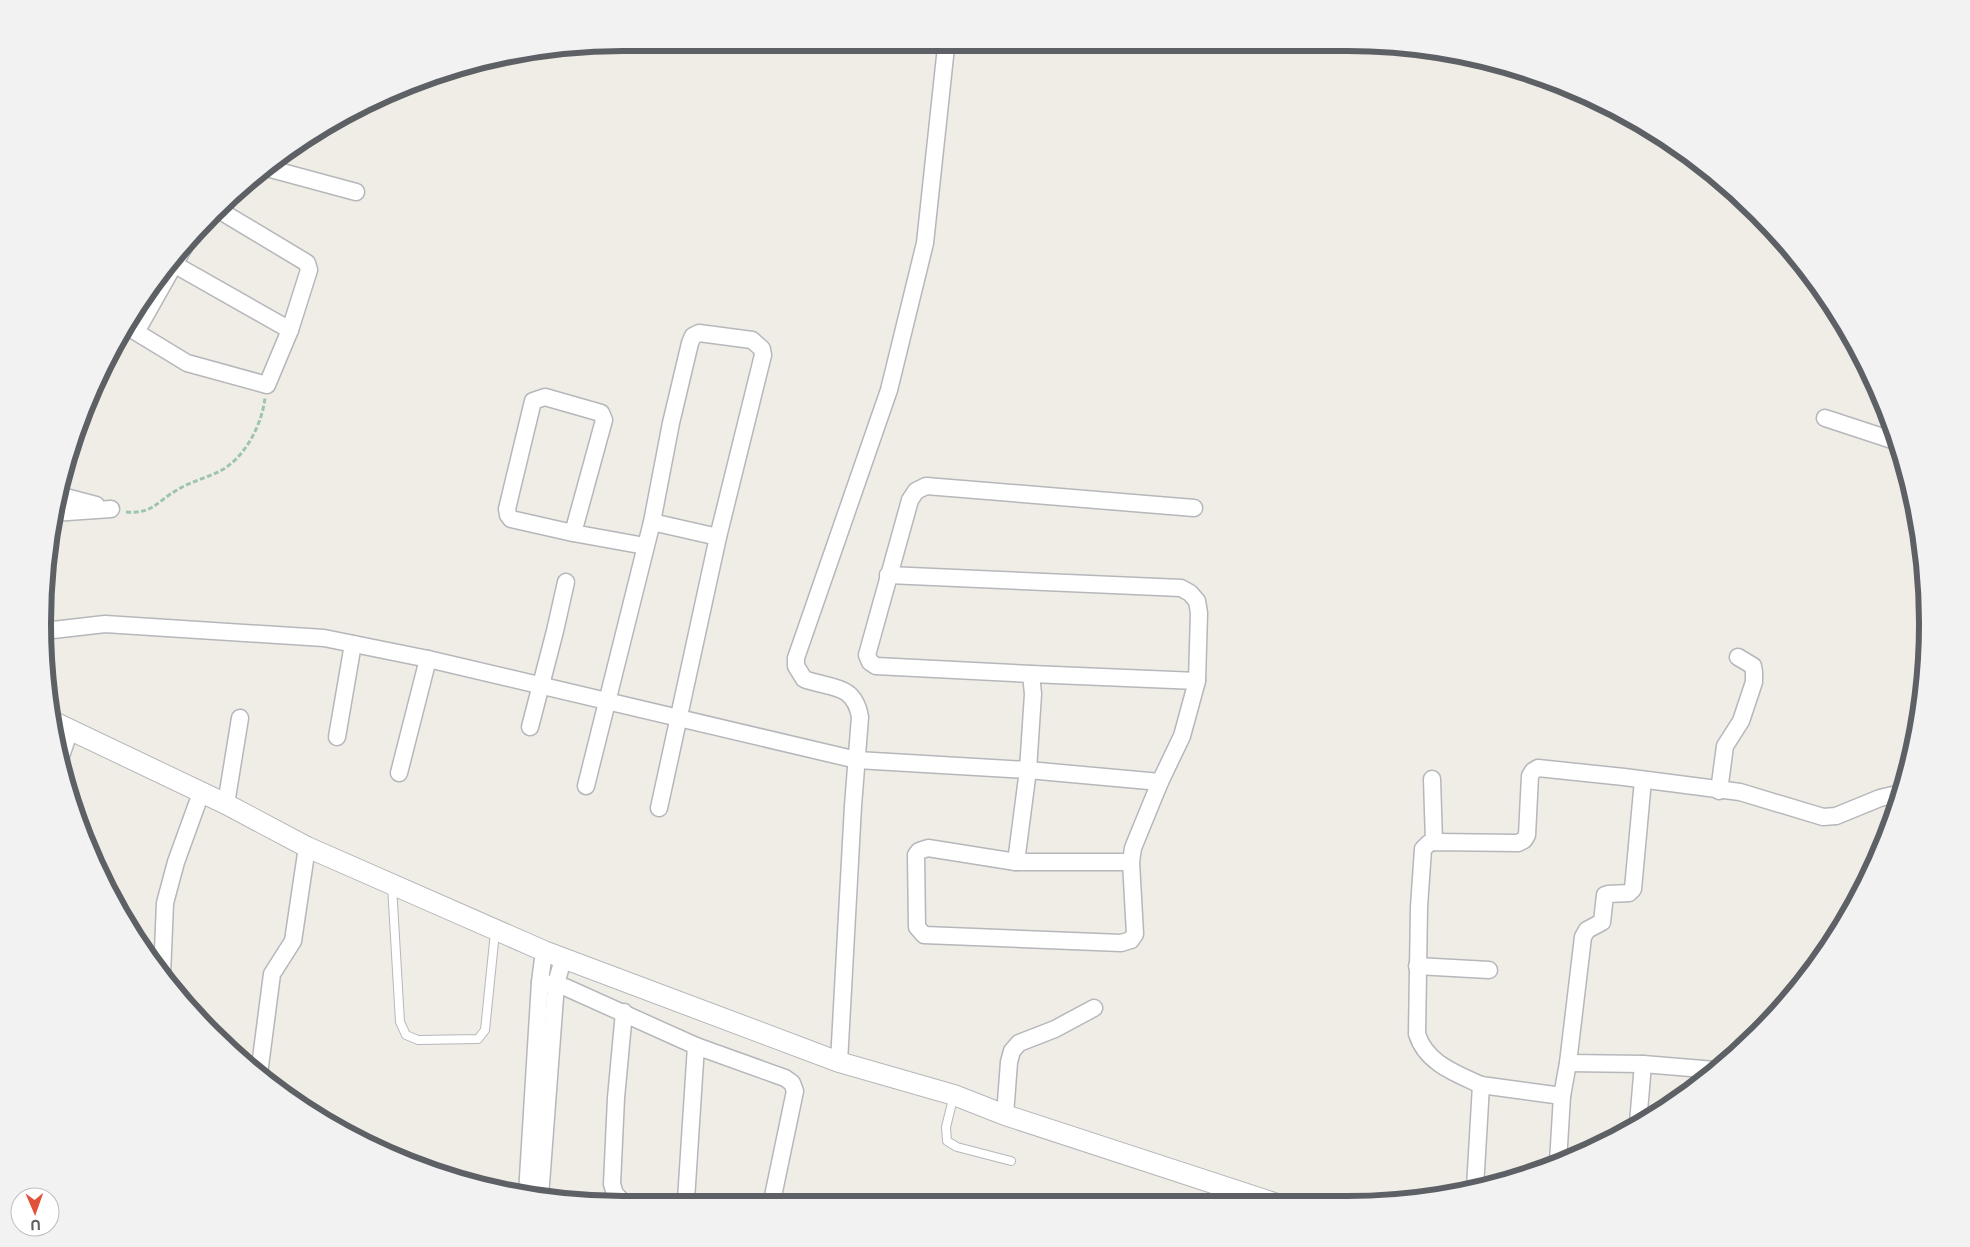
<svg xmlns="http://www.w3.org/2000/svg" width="1970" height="1247" viewBox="0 0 1970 1247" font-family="Inter,sans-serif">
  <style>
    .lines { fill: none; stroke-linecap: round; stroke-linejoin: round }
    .service-casing { stroke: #b6b7bb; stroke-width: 10 }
    .minor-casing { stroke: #b6b7bb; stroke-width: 19 }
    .tertiary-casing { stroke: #b6b7bb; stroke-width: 22 }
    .path { stroke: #9dc5ac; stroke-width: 3; stroke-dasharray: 5 2.5; stroke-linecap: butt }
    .service { stroke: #fff; stroke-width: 8 }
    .minor { stroke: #fff; stroke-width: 16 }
    .tertiary { stroke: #fff; stroke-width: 20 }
    .rim { fill: none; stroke: #5d6065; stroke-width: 6 }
  </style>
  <rect width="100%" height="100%" fill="#efede5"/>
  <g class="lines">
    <defs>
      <g id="service">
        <polyline points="392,886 400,1022 406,1035 418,1040 478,1039 485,1030 495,932"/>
        <polyline points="954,1095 946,1127 947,1141 957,1147 1011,1161"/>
      </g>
      <g id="minor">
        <polyline points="267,168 356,192"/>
        <polyline points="188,240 136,332 187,363 267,385 290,330 309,270 307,263 217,209"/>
        <polyline points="170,262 290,330"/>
        <polyline points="1825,418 1898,442"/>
        <polyline points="58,495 96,505"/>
        <polyline points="53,513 111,509"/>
        <polyline points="652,522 718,537"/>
        <polyline points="573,533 604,420 601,413 545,397 533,401 507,509 508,515 511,519 573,533 645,546"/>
        <polyline points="888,575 1181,588 1190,593 1197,601 1199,613 1197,681 1182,736 1160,782 1133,848 1131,862 1135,934 1131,940 1121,943 924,935 917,927 916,855 919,851 928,848 1016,862 1131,862"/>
        <polyline points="44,631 105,624 324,638 428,659 857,760 1028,770 1160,782"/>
        <polyline points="1031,674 1197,681"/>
        <polyline points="530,727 555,631 566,582"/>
        <polyline points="337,737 353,644"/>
        <polyline points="60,759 70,730"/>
        <polyline points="399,773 428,659"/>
        <polyline points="1432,779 1434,842"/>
        <polyline points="586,786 652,522 671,423 690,343 693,336 699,333 752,340 762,349 763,355 718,537 659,808"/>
        <polyline points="1719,791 1725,746 1741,721 1754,682 1754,672 1753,666 1738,657"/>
        <polyline points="226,804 240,718"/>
        <polyline points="1016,862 1028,770 1033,694 1031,674 876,666 870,662 867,655 910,500 916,491 926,486 1194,508"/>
        <polyline points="1417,966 1489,970"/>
        <polyline points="162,975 165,903 176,862 201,793"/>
        <polyline points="540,982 565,987 696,1046 686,1200"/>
        <polyline points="696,1046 785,1078 792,1083 795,1091 772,1201"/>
        <path d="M839 1062 853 806 860 717C854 683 831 689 804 679L796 666V658L889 390 925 243 946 47"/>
        <polyline points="1568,1063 1643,1064 1715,1070"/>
        <polyline points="259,1074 272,974 293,941 307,847"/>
        <path d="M1481 1085C1455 1073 1426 1063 1417 1034L1419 907 1423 849 1429 843 1434 842 1518 843 1524 840 1527 835 1530 776 1533 771 1538 768 1624 777 1740 792 1823 817 1836 816 1880 798 1901 793"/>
        <polyline points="1005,1115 1009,1062 1012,1051 1019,1043 1055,1029 1094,1008"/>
        <polyline points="1638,1123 1643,1064"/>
        <polyline points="1558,1162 1562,1096 1568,1063 1583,937 1587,930 1602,922 1605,895 1608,894 1629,893 1633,889 1643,780"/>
        <polyline points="1475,1188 1481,1085 1562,1096"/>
        <polyline points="527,1194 540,982 544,951"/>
        <polyline points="540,1197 556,984 563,959"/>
        <polyline points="621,1200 615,1194 612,1184 616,1098 624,1012"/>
      </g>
      <polyline id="tertiary" points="56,723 226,804 307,847 544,951 839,1062 954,1095 1005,1115 1274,1203"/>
    </defs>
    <use href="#service" class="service-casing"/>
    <use href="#minor" class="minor-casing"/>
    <use href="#tertiary" class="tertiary-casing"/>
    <path class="path" d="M126 512C153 514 156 502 177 490 190 482 206 478 220 471 244 459 262 425 265 398"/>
    <use href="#service" class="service"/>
    <use href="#minor" class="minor"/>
    <use href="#tertiary" class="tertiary"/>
  </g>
  <path d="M0 0H1970V1247H0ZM623 51H1347A572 572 0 0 1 1919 623V624A572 572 0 0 1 1347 1196H623A572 572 0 0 1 51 624V623A572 572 0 0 1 623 51Z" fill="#f2f2f3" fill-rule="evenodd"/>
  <path class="rim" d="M623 51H1347A572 572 0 0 1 1919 623V624A572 572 0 0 1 1347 1196H623A572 572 0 0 1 51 624V623A572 572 0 0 1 623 51Z"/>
  <g transform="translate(35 1212) rotate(178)"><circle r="24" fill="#ffffff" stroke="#bebfc1"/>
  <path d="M0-4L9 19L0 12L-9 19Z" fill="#e15239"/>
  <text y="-8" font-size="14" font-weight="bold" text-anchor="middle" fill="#5d6065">U</text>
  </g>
</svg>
